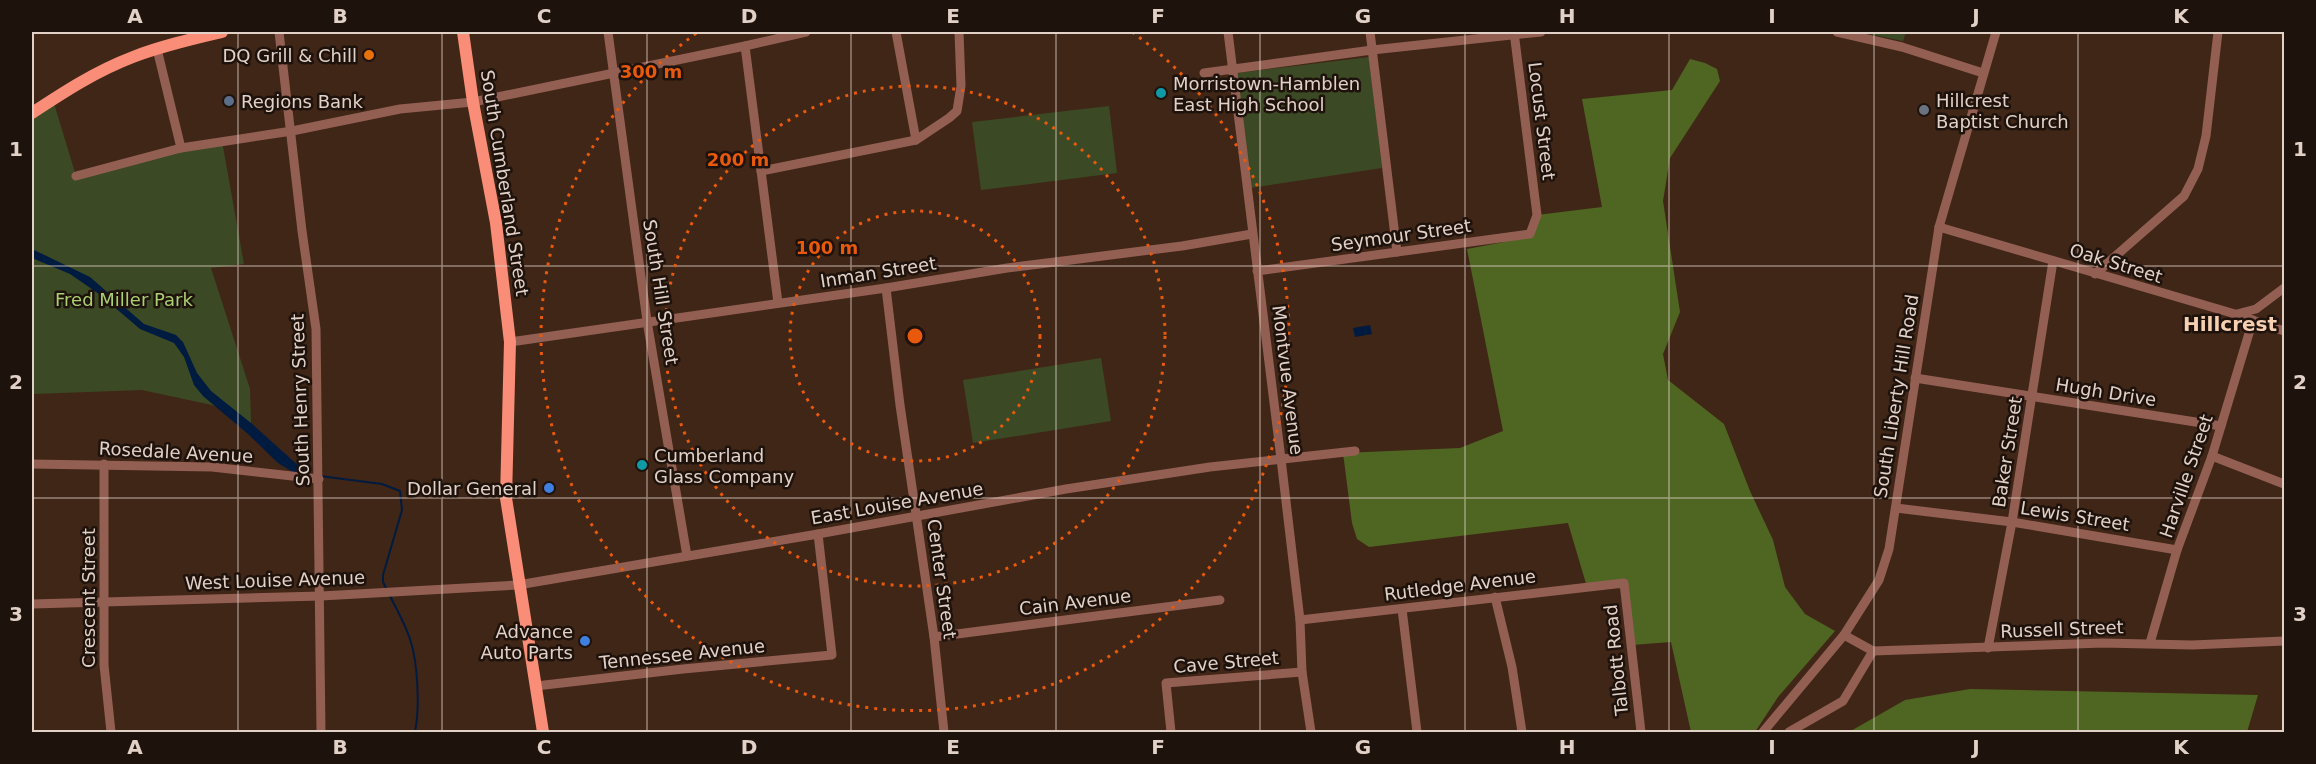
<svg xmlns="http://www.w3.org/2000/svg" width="2316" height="764" viewBox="0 0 2316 764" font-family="'DejaVu Sans',sans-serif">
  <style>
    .green { fill: #3b4a24 }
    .forest { fill: #4e6621 }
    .water { fill: #001b40 }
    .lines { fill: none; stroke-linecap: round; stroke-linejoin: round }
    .stream { stroke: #001b40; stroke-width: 2 }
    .minor { stroke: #935f53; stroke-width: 9 }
    .major { stroke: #f98d77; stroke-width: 12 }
    .grid { fill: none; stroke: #e2d1c7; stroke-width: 1.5; stroke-opacity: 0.55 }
    .ring { fill: none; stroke: #e8590c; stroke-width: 3; stroke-dasharray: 3 6 }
    .food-dot { fill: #e8710a; stroke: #1e120c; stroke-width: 2 }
    .culture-dot { fill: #0f9aa8; stroke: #1e120c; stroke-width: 2 }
    .service-dot { fill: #5c6f8a; stroke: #1e120c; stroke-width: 2 }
    .worship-dot { fill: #6b7280; stroke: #1e120c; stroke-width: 2 }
    .shop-dot { fill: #3f7fe0; stroke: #1e120c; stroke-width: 2 }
    .labels { text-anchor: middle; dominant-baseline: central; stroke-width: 5; stroke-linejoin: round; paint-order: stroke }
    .poi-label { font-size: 18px; fill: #e2d1c7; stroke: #1e120c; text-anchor: start }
    .street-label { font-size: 18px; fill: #e2d1c7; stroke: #1e120c }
    .park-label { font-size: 18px; fill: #abd071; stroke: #1e120c }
    .neighbourhood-label { font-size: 20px; font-weight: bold; fill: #f6d0b1; stroke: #1e120c }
    .centre { fill: #e8590c; stroke: #1e120c; stroke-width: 3 }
    .ring-label { font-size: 18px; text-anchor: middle; font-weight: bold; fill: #e8590c; stroke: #1e120c; stroke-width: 5; stroke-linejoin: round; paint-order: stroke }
    .neatline { fill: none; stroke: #e2d1c7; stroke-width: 2 }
    .grid-label { font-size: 20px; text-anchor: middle; font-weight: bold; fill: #e2d1c7 }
  </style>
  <rect width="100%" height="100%" fill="#402617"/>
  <g class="green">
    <polygon points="1859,32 1906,32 1903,41"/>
    <polygon points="1369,57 1382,168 1251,188 1237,73"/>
    <polygon points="53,100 76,176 222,141 244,264 211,268 250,389 251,423 212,405 142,390 32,394 32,111"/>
    <polygon points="1109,106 1117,173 981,190 972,122"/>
    <polygon points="1101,358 1111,421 973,443 963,380"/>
  </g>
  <g class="forest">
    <polygon points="1690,59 1705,63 1717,69 1720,81 1670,158 1663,201 1680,312 1663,354 1668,380 1724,424 1750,491 1773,540 1785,587 1805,614 1835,631 1778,697 1755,732 1691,732 1671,642 1632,645 1624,584 1587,587 1568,523 1369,547 1357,539 1352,523 1343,453 1460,448 1503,431 1467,249 1504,242 1530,234 1537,215 1602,207 1582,99 1672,90"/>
    <polygon points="1970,689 2258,695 2247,732 1849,732 1905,700"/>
  </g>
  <g class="water">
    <polygon points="32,249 90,277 144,324 176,335 183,342 197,373 211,391 251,423 301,468 309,471 309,476 296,474 278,463 248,434 203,396 194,385 184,357 174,343 140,329 99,294 70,274 32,258"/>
    <polygon points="1370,325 1372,334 1355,337 1353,328"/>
  </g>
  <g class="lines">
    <g class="stream">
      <polyline points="320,476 382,484 400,491 402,510 383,575 383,582 386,588"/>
      <path d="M390 596C397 610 405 624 410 639 418 663 420 708 415 732"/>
    </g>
    <g class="minor">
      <polyline points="279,32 302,231 316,329 321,732"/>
      <polyline points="608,32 647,321 687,556"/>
      <polyline points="896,32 916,140"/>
      <polyline points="1228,32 1281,459 1300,620 1302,672 1311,732"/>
      <polyline points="1370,32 1397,252"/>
      <polyline points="1837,32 1902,47 1983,73"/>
      <polyline points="745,46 778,303"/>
      <polyline points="157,49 181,148"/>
      <polyline points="1204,73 1372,50 1541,32"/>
      <polyline points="761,171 916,140 949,118 957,111 961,86 959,32"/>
      <polyline points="76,176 181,148 292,131 400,109 473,102 745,46 806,32"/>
      <polyline points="1939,227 2235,314 2284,331"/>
      <polyline points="1257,271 1530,234 1537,215 1514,32"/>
      <polyline points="2095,274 2184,196 2198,169 2206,136 2218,32"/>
      <polyline points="886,288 900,405 934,637 944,732"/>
      <polyline points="2237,314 2256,309 2284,288"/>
      <polyline points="510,342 886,288 1007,268 1182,246 1252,234"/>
      <polyline points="1915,378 2221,426"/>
      <polyline points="2212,456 2284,484"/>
      <polyline points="32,464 212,467 319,479"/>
      <polyline points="104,464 104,665 111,732"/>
      <polyline points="1896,508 2012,522 2177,550"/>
      <polyline points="1495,597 1512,667 1522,732"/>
      <polyline points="32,604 321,596 518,585 818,534 1066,489 1210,467 1355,451"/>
      <polyline points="1402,609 1417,732"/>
      <polyline points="1300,620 1624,583 1641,732"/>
      <polyline points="1844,635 1873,651 2103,643 2192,645 2284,641"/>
      <polyline points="934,637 1220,600"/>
      <polyline points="2150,643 2177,550 2212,456 2253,320"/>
      <polyline points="1988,648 2012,522 2053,261"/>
      <polyline points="536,686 683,669 832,655 818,534"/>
      <polyline points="1171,732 1166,683 1302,672"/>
      <polyline points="1763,732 1844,635 1879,580 1889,549 1939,227 1996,32"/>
      <polyline points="1789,732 1843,701 1873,651"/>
    </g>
    <g class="major">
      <polyline points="463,32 473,102 496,223 510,342 506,498 543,732"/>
      <path d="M32 113C64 92 96 71 133 57 161 46 192 39 222 32"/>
    </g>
  </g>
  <path class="grid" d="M238 32V732M442 32V732M647 32V732M851 32V732M1056 32V732M1260 32V732M1465 32V732M1669 32V732M1874 32V732M2078 32V732M32 266H2284M32 498H2284"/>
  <g class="ring">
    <circle cx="915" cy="336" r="125"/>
    <circle cx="915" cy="336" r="250"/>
    <path d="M1132 32A374 374 0 1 1 698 32"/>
  </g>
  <circle class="food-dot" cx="369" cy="55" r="6"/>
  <g class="culture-dot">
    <circle cx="1161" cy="93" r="6"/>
    <circle cx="642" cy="465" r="6"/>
  </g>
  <circle class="service-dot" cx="229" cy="101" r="6"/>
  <circle class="worship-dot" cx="1924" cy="110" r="6"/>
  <g class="shop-dot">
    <circle cx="549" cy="488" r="6"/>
    <circle cx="585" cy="641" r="6"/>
  </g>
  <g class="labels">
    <g class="poi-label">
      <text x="357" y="55" text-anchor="end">DQ Grill &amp; Chill</text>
      <text x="1173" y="83">Morristown-Hamblen<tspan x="1173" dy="21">East High School</tspan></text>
      <text x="1936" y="100">Hillcrest<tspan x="1936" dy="21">Baptist Church</tspan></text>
      <text x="241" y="101">Regions Bank</text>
      <text x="654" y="455">Cumberland<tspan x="654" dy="21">Glass Company</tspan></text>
      <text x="537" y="488" text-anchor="end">Dollar General</text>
      <text x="573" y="631" text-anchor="end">Advance<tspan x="573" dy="21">Auto Parts</tspan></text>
    </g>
    <g class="street-label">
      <text transform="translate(1542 121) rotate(83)">Locust Street</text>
      <text transform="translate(505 183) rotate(81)">South Cumberland Street</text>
      <text transform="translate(1401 235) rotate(-8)">Seymour Street</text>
      <text transform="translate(2116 263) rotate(17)">Oak Street</text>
      <text transform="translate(878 272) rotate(-9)">Inman Street</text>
      <text transform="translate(661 292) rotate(81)">South Hill Street</text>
      <text transform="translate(1288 380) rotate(83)">Montvue Avenue</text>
      <text transform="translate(2106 392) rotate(9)">Hugh Drive</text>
      <text transform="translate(1896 396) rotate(-81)">South Liberty Hill Road</text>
      <text transform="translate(300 400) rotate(-92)">South Henry Street</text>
      <text transform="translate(176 452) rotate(3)">Rosedale Avenue</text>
      <text transform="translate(2007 452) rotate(-81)">Baker Street</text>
      <text transform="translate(2186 476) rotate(-71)">Harville Street</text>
      <text transform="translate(897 503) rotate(-10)">East Louise Avenue</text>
      <text transform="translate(2075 516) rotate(9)">Lewis Street</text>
      <text transform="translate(942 579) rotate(82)">Center Street</text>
      <text transform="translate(275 580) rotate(-2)">West Louise Avenue</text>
      <text transform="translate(1460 585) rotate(-7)">Rutledge Avenue</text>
      <text transform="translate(88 598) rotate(-90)">Crescent Street</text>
      <text transform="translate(1075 602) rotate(-7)">Cain Avenue</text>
      <text transform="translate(2062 629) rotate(-2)">Russell Street</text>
      <text transform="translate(682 654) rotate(-6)">Tennessee Avenue</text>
      <text transform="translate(1616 660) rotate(-96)">Talbott Road</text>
      <text transform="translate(1226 662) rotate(-5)">Cave Street</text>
    </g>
    <g class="park-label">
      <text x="124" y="299">Fred Miller Park</text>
    </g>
    <g class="neighbourhood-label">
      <text x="2230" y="324">Hillcrest</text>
    </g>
  </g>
  <circle cx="915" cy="336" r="9" class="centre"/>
  <g class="ring-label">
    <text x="651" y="78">300 m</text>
    <text x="738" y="166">200 m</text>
    <text x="827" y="254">100 m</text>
  </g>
  <rect width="2316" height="764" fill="none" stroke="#1e120c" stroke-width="66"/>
  <rect x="33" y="33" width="2250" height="698" class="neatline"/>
  <g class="grid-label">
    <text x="135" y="23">A</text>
    <text x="340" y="23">B</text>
    <text x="544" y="23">C</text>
    <text x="749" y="23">D</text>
    <text x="953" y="23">E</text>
    <text x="1158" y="23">F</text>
    <text x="1363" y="23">G</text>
    <text x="1567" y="23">H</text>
    <text x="1772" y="23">I</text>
    <text x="1976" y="23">J</text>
    <text x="2181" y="23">K</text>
    <text x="16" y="156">1</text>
    <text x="2300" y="156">1</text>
    <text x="16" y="389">2</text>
    <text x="2300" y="389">2</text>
    <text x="16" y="621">3</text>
    <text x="2300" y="621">3</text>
    <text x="135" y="754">A</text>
    <text x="340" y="754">B</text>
    <text x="544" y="754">C</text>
    <text x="749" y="754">D</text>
    <text x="953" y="754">E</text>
    <text x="1158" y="754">F</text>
    <text x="1363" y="754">G</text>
    <text x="1567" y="754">H</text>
    <text x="1772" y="754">I</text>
    <text x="1976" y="754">J</text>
    <text x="2181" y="754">K</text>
  </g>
</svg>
